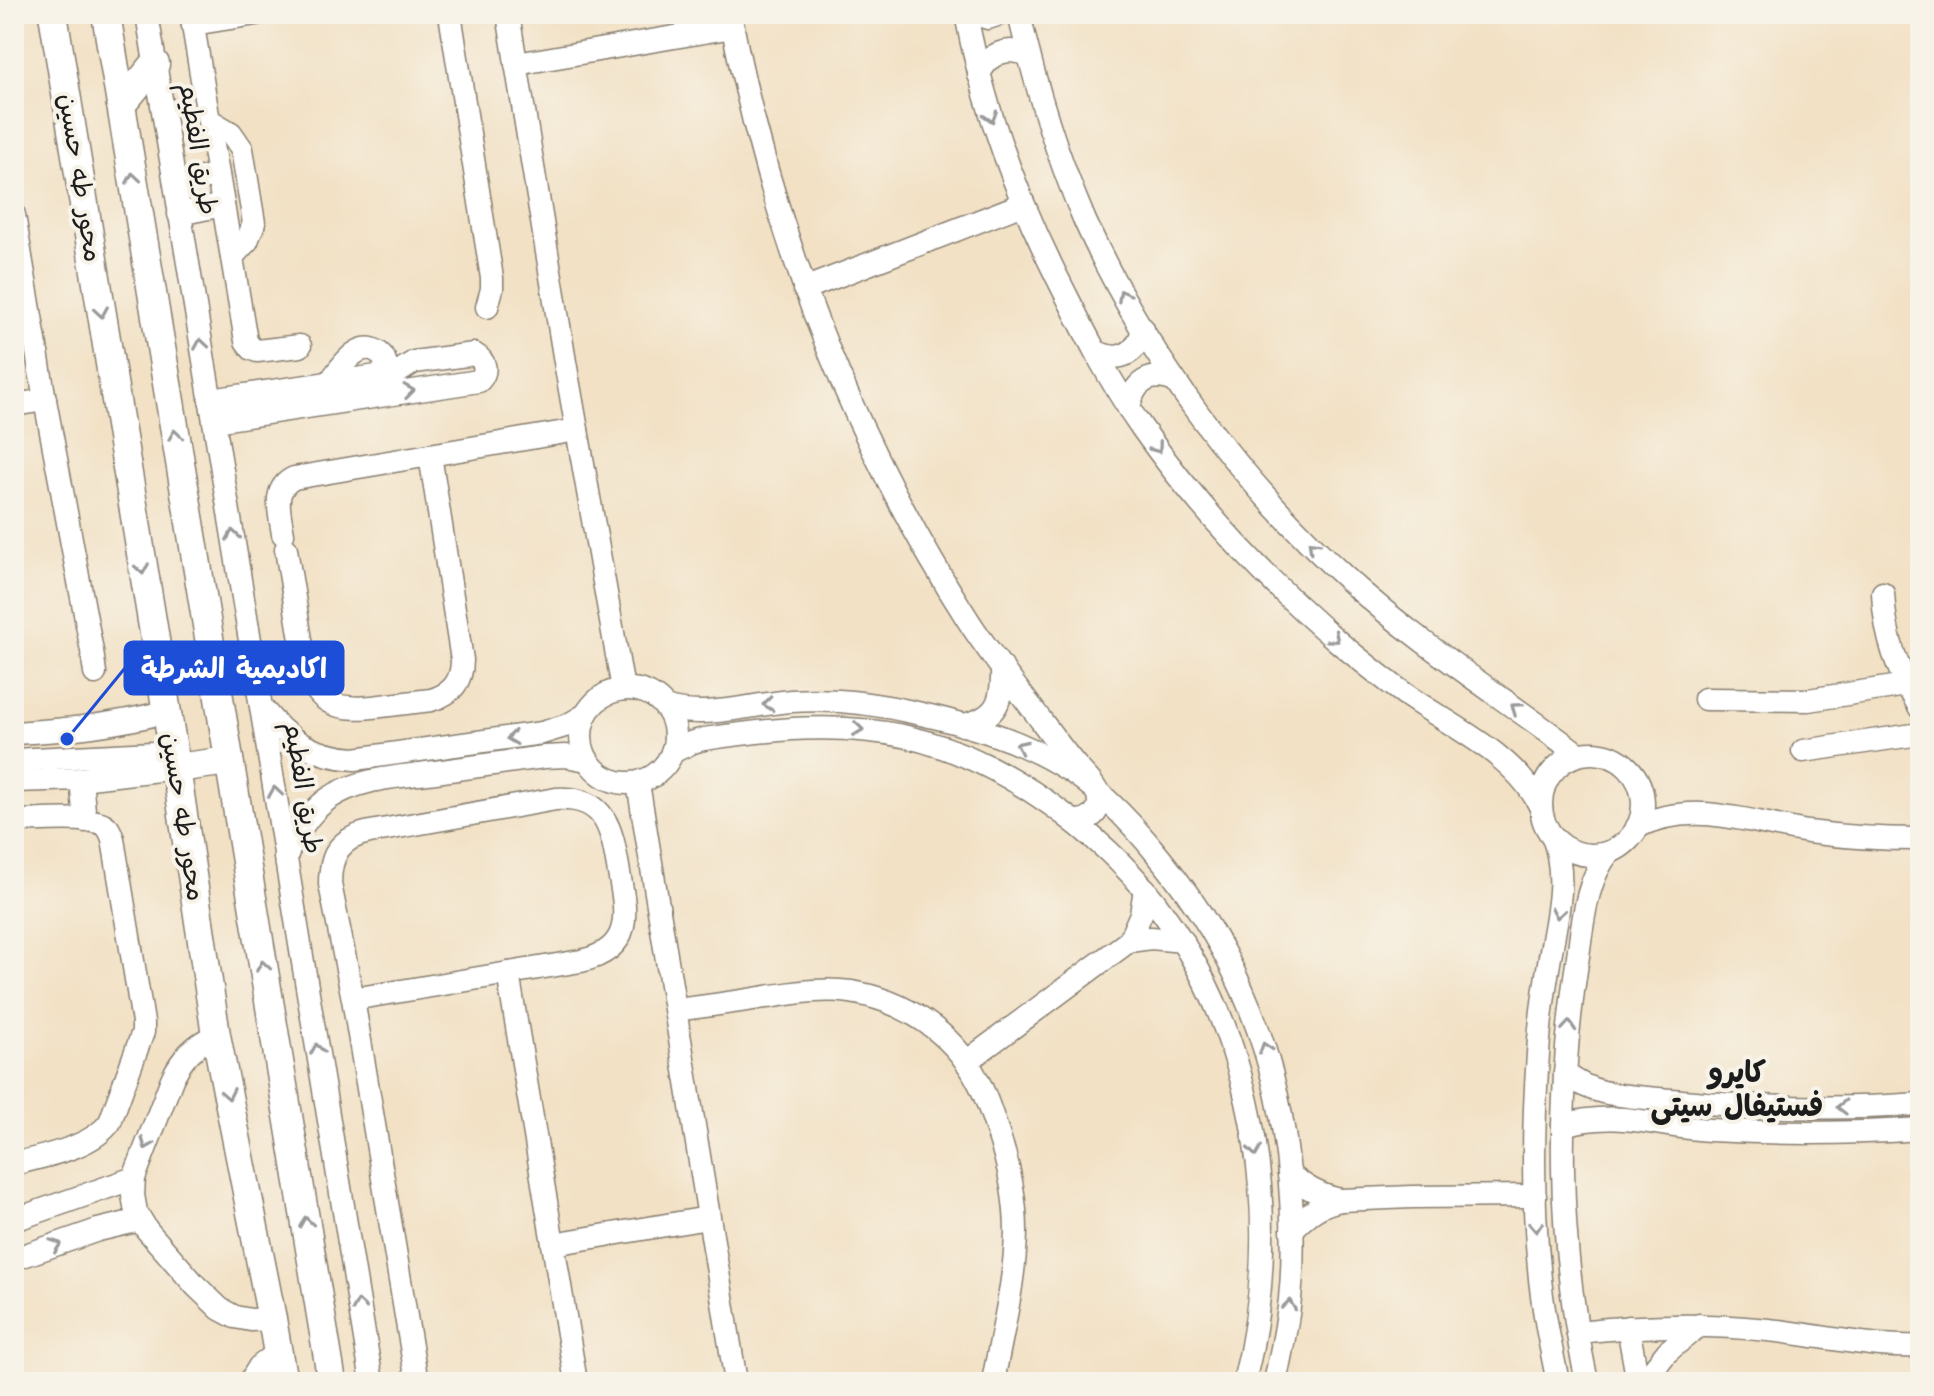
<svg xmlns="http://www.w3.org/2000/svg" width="1934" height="1396" viewBox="0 0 1934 1396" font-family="Kalam,'Playpen Sans Arabic',sans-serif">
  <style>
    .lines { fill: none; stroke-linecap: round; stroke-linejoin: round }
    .minor-casing { stroke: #877e70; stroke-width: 25 }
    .major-casing { stroke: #877e70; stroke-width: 31 }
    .minor { stroke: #fff; stroke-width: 22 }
    .major { stroke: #fff; stroke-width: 28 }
    .oneway { stroke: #999 }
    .labels { text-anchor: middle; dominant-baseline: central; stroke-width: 8; stroke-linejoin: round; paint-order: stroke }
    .street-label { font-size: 26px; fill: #1c1c1c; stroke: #f7f3e8 }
    .quarter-label { font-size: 30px; font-weight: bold; fill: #1c1c1c; stroke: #f7f3e8 }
    .leader { fill: none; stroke: #1d4ed8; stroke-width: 3 }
    .callout-dot { fill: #1d4ed8; stroke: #f7f3e8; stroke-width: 3 }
    .callout { fill: #1d4ed8; stroke: #1d4ed8; stroke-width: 3 }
    .callout-label { font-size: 28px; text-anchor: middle; font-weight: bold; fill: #fff }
  </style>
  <rect width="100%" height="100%" fill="#f7f3e8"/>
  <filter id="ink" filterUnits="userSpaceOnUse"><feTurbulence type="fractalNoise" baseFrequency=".0125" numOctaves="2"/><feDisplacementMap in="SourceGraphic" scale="16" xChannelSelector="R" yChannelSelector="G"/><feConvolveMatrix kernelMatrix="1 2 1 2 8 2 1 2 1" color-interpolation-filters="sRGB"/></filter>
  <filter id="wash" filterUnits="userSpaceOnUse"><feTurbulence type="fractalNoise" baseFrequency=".006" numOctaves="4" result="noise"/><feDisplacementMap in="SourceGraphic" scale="32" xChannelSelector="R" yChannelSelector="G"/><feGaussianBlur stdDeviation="1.8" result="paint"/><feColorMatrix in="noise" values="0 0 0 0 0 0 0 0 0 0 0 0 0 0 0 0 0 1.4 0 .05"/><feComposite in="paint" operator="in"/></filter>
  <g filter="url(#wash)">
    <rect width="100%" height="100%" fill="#f2e1c5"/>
  </g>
  <g filter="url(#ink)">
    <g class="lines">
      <defs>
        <g id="minor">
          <polyline points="147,14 372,1382"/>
          <polyline points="191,14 246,341 252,349 257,351 300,346"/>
          <polyline points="450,14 492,278 492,289 487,307"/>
          <polyline points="508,14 565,362 623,689"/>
          <path d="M730 14C772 231 849 434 968 620 991 656 1018 689 1043 723 1054 738 1065 753 1077 767 1082 773 1093 782 1096 790 1105 810 1092 821 1074 821"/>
          <path d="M966 14C983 106 1015 192 1056 275 1082 327 1109 381 1142 428 1199 509 1267 581 1342 645 1364 663 1386 681 1409 697 1454 728 1517 756 1541 808"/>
          <polyline points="975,14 988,18 1000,14"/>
          <path d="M1019 14C1035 85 1056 154 1085 221 1146 356 1238 479 1347 579 1419 644 1501 696 1578 754"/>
          <polyline points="193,24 256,14"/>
          <polyline points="516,64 733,27"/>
          <path d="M979 75C988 53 1007 46 1028 55"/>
          <polyline points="209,120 231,133 242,149 254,223 247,241 232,257"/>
          <polyline points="175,183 218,175"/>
          <polyline points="179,214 223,205"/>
          <polyline points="14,215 45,400 92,651 95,673"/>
          <polyline points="804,289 1023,204"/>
          <path d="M1097 352C1120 363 1137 354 1143 329"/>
          <path d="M328 384C339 371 357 338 378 352 386 358 387 366 384 375"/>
          <path d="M210 400 384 375 400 371 414 362 474 354C486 361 488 371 479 381L214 421"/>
          <polyline points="14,405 45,400"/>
          <path d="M1129 409C1133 382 1150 371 1175 381"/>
          <path d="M283 534C280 513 271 489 294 478L577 430"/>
          <path d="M286 549 305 664C316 708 341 711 381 706 398 704 415 702 431 700 452 694 462 682 462 660L430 455"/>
          <path d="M1883 593C1885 639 1897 669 1920 708"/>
          <circle cx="628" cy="736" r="47"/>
          <polyline points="1705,699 1808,700 1907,685"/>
          <path d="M665 707C702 720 753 704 791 701 834 698 875 703 917 713 966 724 1015 738 1059 764 1098 786 1132 823 1160 858 1239 954 1280 1060 1290 1184 1293 1222 1294 1261 1290 1299 1287 1327 1281 1354 1275 1382"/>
          <path d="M262 708C288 741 313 756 355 759L542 733 568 725 585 715"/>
          <path d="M963 725C998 718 1003 700 1002 667"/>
          <path d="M14 733C68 730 113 725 165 712"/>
          <polyline points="1803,751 1920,734"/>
          <path d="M672 752 693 742 704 739C772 729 835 722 903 736 964 749 1016 778 1065 815 1102 843 1136 875 1163 913 1258 1044 1284 1226 1244 1382"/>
          <circle cx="1592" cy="804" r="51"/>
          <polyline points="14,760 173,752"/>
          <polyline points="81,779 85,821"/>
          <polyline points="14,781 81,779 176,768"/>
          <polyline points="638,783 736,1382"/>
          <path d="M14 821C35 821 86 816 103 824 109 827 111 833 113 839L143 1022V1032L110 1122C92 1148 43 1156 14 1164"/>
          <path d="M1637 827C1694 799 1751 823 1808 832 1845 837 1882 839 1920 839"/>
          <path d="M1553 837C1567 876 1558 911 1551 951 1545 985 1540 1019 1538 1054 1533 1124 1532 1197 1539 1268 1542 1306 1550 1344 1558 1382"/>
          <path d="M285 858C296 835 307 814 328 799 358 778 399 777 435 772 471 767 508 762 544 757L566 756 587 760"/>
          <polyline points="1129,941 1151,938 1183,941"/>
          <polyline points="508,973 576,1382"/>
          <path d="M353 999 581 961C633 949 627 915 619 873 612 832 608 796 556 799L370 832C340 838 330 854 330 884L353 999 417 1382"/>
          <path d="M676 1010C706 1006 736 1002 766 997 795 993 822 988 851 992 903 1000 952 1032 977 1079 986 1095 991 1113 997 1130 1008 1162 1016 1198 1016 1232 1015 1283 1002 1332 993 1382"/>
          <path d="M216 1035C194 1045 182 1058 172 1079L134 1178 133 1195 136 1212 147 1230 196 1286 220 1309 235 1317 251 1320 272 1319"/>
          <polyline points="966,1062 1129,941 1141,914 1145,889"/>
          <path d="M1565 1073C1576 1082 1590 1089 1603 1092 1629 1098 1656 1098 1682 1101 1761 1108 1841 1110 1920 1104"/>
          <path d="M1563 1125C1618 1109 1657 1127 1710 1130 1780 1134 1850 1134 1920 1129"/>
          <path d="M1289 1174C1305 1187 1320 1196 1341 1200"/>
          <polyline points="14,1220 134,1178"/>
          <path d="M1292 1230C1307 1214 1320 1204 1341 1200L1412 1197 1535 1196"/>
          <polyline points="553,1244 708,1218"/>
          <polyline points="14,1259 98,1230 140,1220"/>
          <polyline points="1628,1327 1638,1382"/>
          <path d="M1578 1332C1641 1325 1704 1323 1768 1330 1819 1335 1868 1348 1920 1346"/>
          <polyline points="250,1382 259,1367 278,1352"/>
          <path d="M1587 1382C1557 1243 1556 1096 1578 956 1583 922 1586 880 1609 852"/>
          <polyline points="1643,1382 1667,1352 1699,1325"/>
        </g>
        <g id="major">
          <polyline points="53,14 176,768 216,1035 272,1319 283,1382"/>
          <polyline points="106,14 332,1382"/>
          <polyline points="121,105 155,64"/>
          <polyline points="176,768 229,761"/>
        </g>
      </defs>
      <use href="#minor" class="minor-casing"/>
      <use href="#major" class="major-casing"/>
      <use href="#minor" class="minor"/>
      <use href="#major" class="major"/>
    </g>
    <defs><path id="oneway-chevron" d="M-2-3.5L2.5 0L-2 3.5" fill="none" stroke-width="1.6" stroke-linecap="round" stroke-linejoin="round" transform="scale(2)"/></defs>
    <g class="oneway">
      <use href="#oneway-chevron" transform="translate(991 117) rotate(72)"/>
      <use href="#oneway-chevron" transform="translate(133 178) rotate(-99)"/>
      <use href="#oneway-chevron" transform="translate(1123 295) rotate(-119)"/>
      <use href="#oneway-chevron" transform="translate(101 312) rotate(81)"/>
      <use href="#oneway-chevron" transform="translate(201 344) rotate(-99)"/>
      <use href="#oneway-chevron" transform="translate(409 391) rotate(-8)"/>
      <use href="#oneway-chevron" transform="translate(175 435) rotate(-99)"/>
      <use href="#oneway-chevron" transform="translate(1157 448) rotate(54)"/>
      <use href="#oneway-chevron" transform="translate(233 535) rotate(-99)"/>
      <use href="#oneway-chevron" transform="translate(1313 546) rotate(-135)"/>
      <use href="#oneway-chevron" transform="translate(142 569) rotate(81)"/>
      <use href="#oneway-chevron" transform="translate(1334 638) rotate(40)"/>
      <use href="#oneway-chevron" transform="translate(768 704) rotate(173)"/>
      <use href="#oneway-chevron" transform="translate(1516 708) rotate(-145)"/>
      <use href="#oneway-chevron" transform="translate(858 729) rotate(6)"/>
      <use href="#oneway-chevron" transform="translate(512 738) rotate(172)"/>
      <use href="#oneway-chevron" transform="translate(1021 746) rotate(-155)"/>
      <use href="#oneway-chevron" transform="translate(275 792) rotate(-99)"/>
      <use href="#oneway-chevron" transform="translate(1558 913) rotate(100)"/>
      <use href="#oneway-chevron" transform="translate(263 966) rotate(-99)"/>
      <use href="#oneway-chevron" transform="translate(1569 1026) rotate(-85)"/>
      <use href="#oneway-chevron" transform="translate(1265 1048) rotate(-108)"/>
      <use href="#oneway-chevron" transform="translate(317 1049) rotate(-99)"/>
      <use href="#oneway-chevron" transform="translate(228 1094) rotate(79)"/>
      <use href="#oneway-chevron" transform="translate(1842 1107) rotate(179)"/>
      <use href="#oneway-chevron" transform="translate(147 1144) rotate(111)"/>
      <use href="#oneway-chevron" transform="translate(1255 1151) rotate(82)"/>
      <use href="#oneway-chevron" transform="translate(306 1222) rotate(-99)"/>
      <use href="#oneway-chevron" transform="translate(1536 1227) rotate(87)"/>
      <use href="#oneway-chevron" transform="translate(56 1245) rotate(-20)"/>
      <use href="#oneway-chevron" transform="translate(359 1305) rotate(-99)"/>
      <use href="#oneway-chevron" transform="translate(1289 1305) rotate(-83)"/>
    </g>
  </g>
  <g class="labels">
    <g class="street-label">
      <text transform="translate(197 149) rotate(81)">طريق الفطيم</text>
      <text transform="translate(79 178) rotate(81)">محور طه حسين</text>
      <text transform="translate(302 788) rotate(81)">طريق الفطيم</text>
      <text transform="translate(182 817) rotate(81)">محور طه حسين</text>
    </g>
    <g class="quarter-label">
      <text x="1737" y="1074">كايرو<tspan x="1737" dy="34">فستيفال سيتى</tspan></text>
    </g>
  </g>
  <path class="leader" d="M67 739L125 668"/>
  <circle class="callout-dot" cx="67" cy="739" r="8"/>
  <rect class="callout" x="125" y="642" width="218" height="52" rx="8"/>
  <g class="callout-label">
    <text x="234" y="678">اكاديمية الشرطة</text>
  </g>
  <rect width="1934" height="1396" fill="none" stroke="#f7f3e8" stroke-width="48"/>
</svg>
